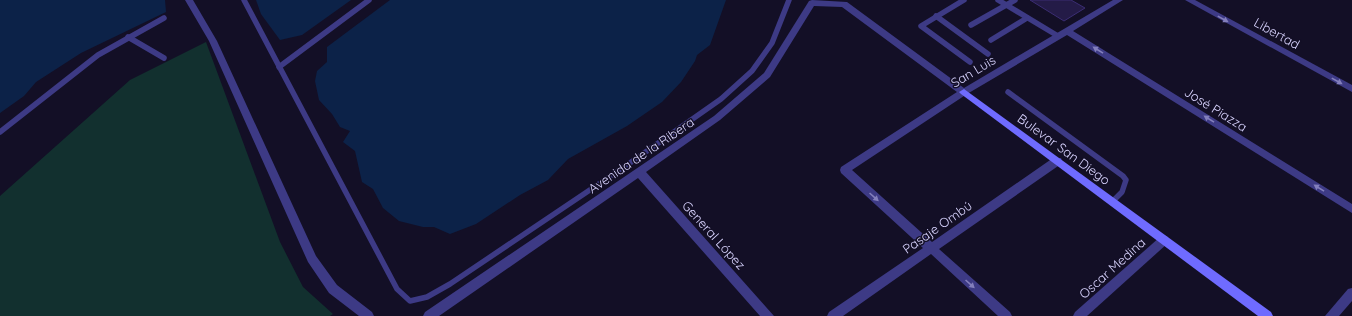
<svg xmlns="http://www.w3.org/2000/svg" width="1352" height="316" viewBox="0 0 1352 316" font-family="Quicksand,sans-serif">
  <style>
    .green { fill: #12302f }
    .water { fill: #0c2248 }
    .building { fill: #241b47; stroke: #3b2d73 }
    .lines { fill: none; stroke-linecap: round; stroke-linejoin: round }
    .lane { stroke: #3d3a85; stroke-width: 5.5 }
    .street { fill: #3d3a85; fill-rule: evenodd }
    .secondary { fill: #6f6bff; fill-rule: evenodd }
    .oneway { fill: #837fbc }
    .labels { text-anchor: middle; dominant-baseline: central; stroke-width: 3; stroke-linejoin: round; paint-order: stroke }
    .street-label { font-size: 13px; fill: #d9d4ff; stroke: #130f26 }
  </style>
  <rect width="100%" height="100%" fill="#130f26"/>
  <polygon class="green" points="206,42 280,242 303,287 333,314 330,316 0,316 0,196 130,80"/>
  <g class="water">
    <polygon points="0,0 165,0 166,12 81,53 36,82 24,96 0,113"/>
    <polygon points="256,0 351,0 302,35 280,40 261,14"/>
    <polygon points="390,0 726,0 710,45 697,55 695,61 681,82 662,102 627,126 568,159 548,180 520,195 476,224 450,234 434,227 423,227 399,221 383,208 373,189 362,182 355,151 343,142 350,131 340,127 332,114 319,100 315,81 317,71 327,62 327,47"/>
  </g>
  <polygon class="building" points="1030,0 1071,0 1085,8 1064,21"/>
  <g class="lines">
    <g class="lane">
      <polyline points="244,0 397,289 410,301 427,297 450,284 627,165 721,99 752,71 772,43 789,0"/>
      <polyline points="964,0 921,26 970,62"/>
      <polyline points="998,0 1058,36"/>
      <polyline points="936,16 988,54"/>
      <polyline points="971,25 1015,0"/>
      <polyline points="128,37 164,58"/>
      <polyline points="991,40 1027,18"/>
      <polyline points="279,67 369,0"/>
      <polyline points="1008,92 1123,176 1126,180 1122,192 1112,202"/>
      <polyline points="0,132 98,55 164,18"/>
    </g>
    <g class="street">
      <polygon points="185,0 193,0 217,41 316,256 337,285 372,312 374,316 359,316 329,293 308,262 209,41"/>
      <polygon points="812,0 847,2 964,88 1113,0 1123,0 1073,31 1352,204 1352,213 1067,35 967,94 852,170 932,242 1053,158 1061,158 1062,161 1061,164 939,249 1010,312 1012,316 998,316 931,254 843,316 827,316 829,312 923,248 841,173 840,170 841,167 957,92 842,7 814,6 770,77 720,120 646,172 774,316 760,316 638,178 439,316 423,316 425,312 714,116 764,73 809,1"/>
      <polygon points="1185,0 1195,0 1352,85 1352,92"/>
      <polygon points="1164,235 1168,237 1169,240 1168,243 1087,316 1073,316 1075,312 1160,237"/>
      <polygon points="1352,288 1352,301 1339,316 1325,316 1348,289"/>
    </g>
    <polygon class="secondary" points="964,89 1271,312 1273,316 1258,316 961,94 959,92"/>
  </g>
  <defs><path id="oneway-solid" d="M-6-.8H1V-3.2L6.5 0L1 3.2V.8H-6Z"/></defs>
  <g class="oneway">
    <use href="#oneway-solid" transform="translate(1223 19) rotate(29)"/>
    <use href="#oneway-solid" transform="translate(1098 50) rotate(-148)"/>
    <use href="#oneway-solid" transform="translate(1337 81) rotate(29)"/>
    <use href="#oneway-solid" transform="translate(1209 119) rotate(-148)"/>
    <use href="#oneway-solid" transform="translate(1319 188) rotate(-148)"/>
    <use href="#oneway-solid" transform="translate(874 197) rotate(42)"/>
    <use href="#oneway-solid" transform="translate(970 284) rotate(42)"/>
  </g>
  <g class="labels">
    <g class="street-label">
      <text transform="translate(1277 33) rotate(29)">Libertad</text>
      <text transform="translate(973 71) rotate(-31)">San Luis</text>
      <text transform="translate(1216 109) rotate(32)">José Piazza</text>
      <text transform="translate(1064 149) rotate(36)">Bulevar San Diego</text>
      <text transform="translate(641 155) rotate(-34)">Avenida de la Ribera</text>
      <text transform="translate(937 227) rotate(-35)">Pasaje Ombú</text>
      <text transform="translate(714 235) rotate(48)">General López</text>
      <text transform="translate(1112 268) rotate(-42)">Oscar Medina</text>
    </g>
  </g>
</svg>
